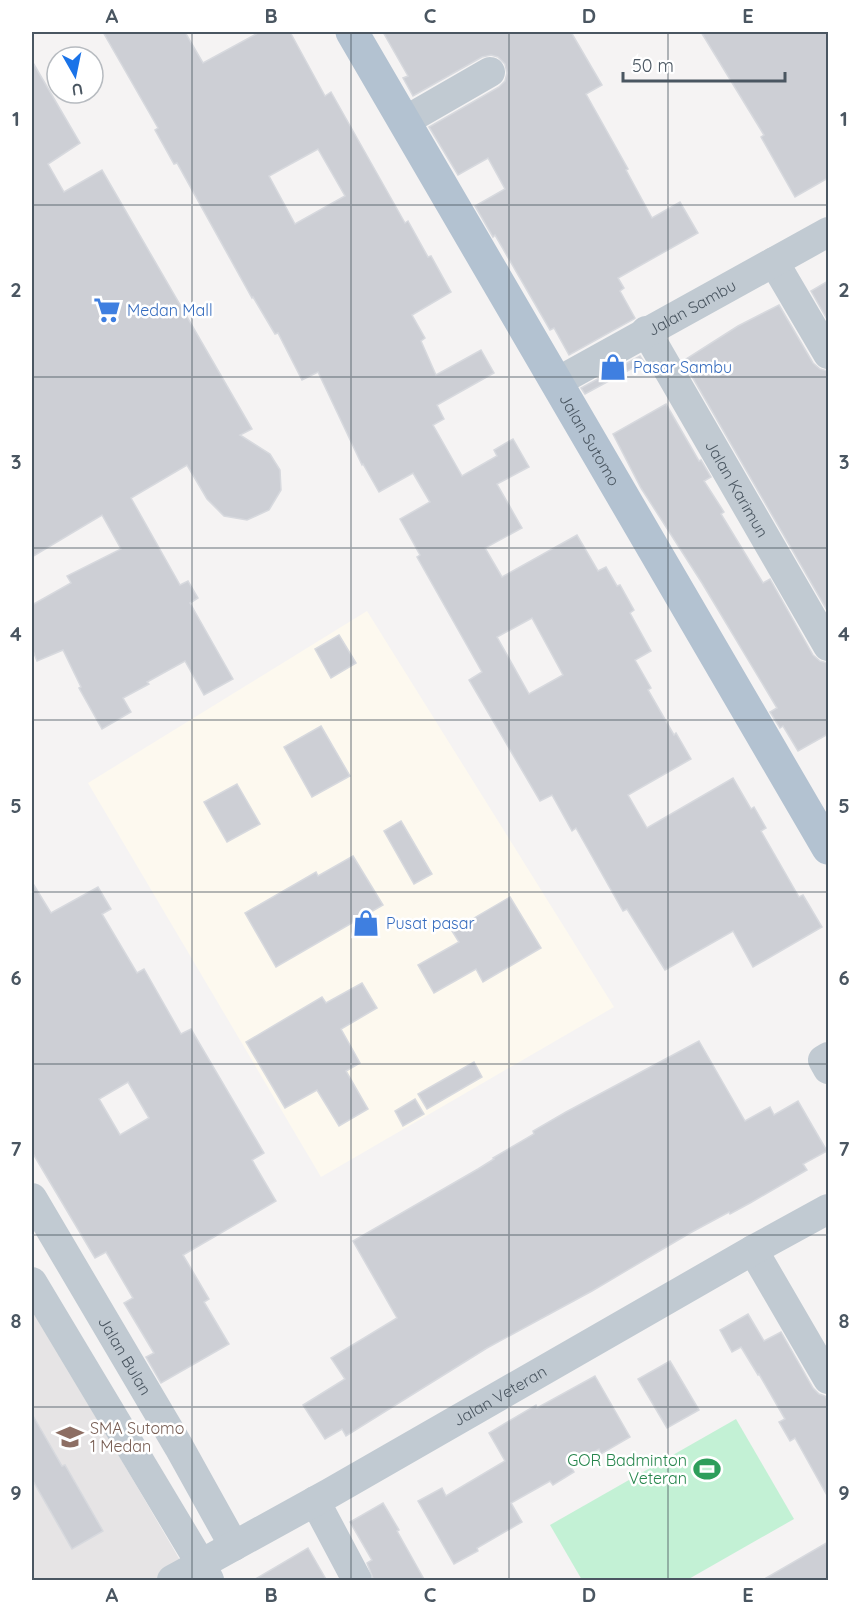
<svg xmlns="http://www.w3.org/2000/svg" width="860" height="1612" viewBox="0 0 860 1612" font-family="Quicksand,sans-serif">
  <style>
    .commercial { fill: #fdf9ef }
    .education { fill: #e6e4e5 }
    .green { fill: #c3f1d5 }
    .building { fill: #cdcfd5; stroke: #d7d9de; stroke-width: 1.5; fill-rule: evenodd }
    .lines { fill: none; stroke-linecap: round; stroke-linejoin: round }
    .minor { stroke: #c1cad2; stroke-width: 30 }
    .major { stroke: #b3c2d1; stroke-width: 33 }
    .grid { fill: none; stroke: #4a5661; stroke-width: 1.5; stroke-opacity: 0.55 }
    .labels { text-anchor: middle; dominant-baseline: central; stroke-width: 5; stroke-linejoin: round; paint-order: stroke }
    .street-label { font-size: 16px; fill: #4a5661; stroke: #fff }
    .shop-label { font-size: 16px; fill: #366cbe; stroke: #fff; text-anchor: start }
    .education-label { font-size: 16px; fill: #785e54; stroke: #fff; text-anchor: start }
    .leisure-label { font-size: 16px; fill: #27864d; stroke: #fff; text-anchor: end }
    .neatline { fill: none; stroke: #4a5661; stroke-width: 2 }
    .grid-label { font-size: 20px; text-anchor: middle; font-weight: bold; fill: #4a5661 }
  </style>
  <rect width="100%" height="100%" fill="#f5f3f3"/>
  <polygon class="commercial" points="367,611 614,1007 321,1177 88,783"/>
  <polygon class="education" points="32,1307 184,1567 160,1580 32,1580"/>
  <polygon class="green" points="736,1419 794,1519 687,1580 582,1580 550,1525"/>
  <g class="building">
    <path d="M103 32H185L203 63 260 32H290L325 96 331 92 405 223 408 221 428 257 431 256 451 292 412 315 425 338 421 341 436 375 481 350 494 373 437 405 444 419 433 425 462 476 497 456 494 450 513 439 529 467 497 484 522 528 485 548 502 577 577 535 598 571 606 567 617 586 620 585 634 610 630 613 651 651 635 660 651 688 648 690 674 735 676 733 691 759 628 795 647 828 733 778 751 809 754 807 766 828 761 831 799 897 803 895 822 927 753 967 733 931 665 970 627 909 623 911 576 828 572 831 552 795 540 801 469 680 482 672 417 557 420 555 400 519 430 502 413 473 379 492 363 464 362 465 318 372 302 380 278 333 275 334 253 297 252 298 177 163 174 164 155 130 158 128ZM318 149 345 196 295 224 269 176ZM532 618 563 675 529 694 497 637Z"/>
    <polygon points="383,32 571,32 602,85 586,94 628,169 626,170 652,218 680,202 698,233 618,278 624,288 620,291 635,318 634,319 569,355 554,328 550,330 495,235 493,237 475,206 505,189 488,158 458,175 429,127 499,87 505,81 507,73 505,64 498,57 491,55 482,57 413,96 403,78 408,76"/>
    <polygon points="701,32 828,32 828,178 795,197 761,137 764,135"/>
    <polygon points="32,61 80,143 48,164 64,192 102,170 252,429 240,435 270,454 280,470 281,490 269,510 247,520 224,516 207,499 187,465 131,498 180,585 188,581 198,598 190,603 233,679 204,695 185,661 147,682 149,684 123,698 131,712 102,729 79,688 81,687 63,650 37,661 32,648 32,605 71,583 67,576 121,549 102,515 32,557"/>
    <polygon points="828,281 828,321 811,291"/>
    <polygon points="779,305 813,363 820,369 828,371 828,612 683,361 738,326"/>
    <polygon points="640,356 644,362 585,394 581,388"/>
    <polygon points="666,404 699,461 701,460 711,477 704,481 724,512 721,514 763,583 770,579 813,655 820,661 828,663 828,734 798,751 783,726 780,728 770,712 777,708 702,583 641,488 613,434"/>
    <polygon points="339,635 356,663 331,678 315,649"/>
    <polygon points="321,726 350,776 312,797 284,747"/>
    <polygon points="237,784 260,824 227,842 204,802"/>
    <polygon points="401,821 432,874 414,884 384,831"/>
    <polygon points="353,856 383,905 276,967 245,913 316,872 318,876"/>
    <path d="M32 882 51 913 98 887 111 909 102 914 137 973 144 969 181 1034 191 1029 264 1153 252 1160 276 1201 183 1255 209 1299 204 1302 229 1344 161 1383 146 1357 154 1353 124 1303 133 1298 106 1252 95 1258 32 1152ZM128 1082 149 1118 120 1135 99 1099Z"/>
    <polygon points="510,897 541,948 483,982 476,969 434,993 418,965 459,942 452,931"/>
    <polygon points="362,983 377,1008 341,1029 360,1063 346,1071 368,1109 339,1126 317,1090 285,1108 246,1042 322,997 326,1003"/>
    <polygon points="699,1041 745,1121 770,1107 774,1115 798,1101 827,1151 803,1164 807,1170 750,1203 730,1214 729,1212 690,1233 592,1291 487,1348 346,1436 342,1429 325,1439 303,1405 345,1379 331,1358 397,1318 353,1241 478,1169 494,1159 493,1158 534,1134 533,1131 566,1112"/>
    <polygon points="474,1062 482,1077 427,1109 418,1094"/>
    <polygon points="415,1099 424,1114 403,1126 395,1111"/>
    <polygon points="748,1314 764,1341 781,1332 813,1388 819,1394 825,1396 828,1401 828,1497 795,1438 790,1441 779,1422 785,1419 759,1374 758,1375 741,1347 732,1352 720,1330"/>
    <polygon points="670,1361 699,1410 667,1428 638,1379"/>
    <polygon points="595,1376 630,1437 601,1454 599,1449 570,1465 574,1472 553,1485 550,1481 511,1503 522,1522 477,1548 478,1551 454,1564 418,1501 442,1488 446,1496 505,1461 489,1433 536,1405 537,1408"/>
    <polygon points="32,1414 62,1466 65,1465 103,1531 72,1549 32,1479"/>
    <polygon points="383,1503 399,1530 397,1531 425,1581 374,1581 367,1563 372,1560 350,1522"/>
    <polygon points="828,1542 828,1581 761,1581"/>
    <polygon points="308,1548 327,1581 252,1581"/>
  </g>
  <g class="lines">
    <g class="minor">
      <polyline points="405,121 490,72"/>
      <polyline points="774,262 828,354"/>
      <path id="s1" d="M646 331 828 646"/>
      <path id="s2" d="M557 382 828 232"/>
      <polyline points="828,1057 823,1060 828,1069"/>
      <path id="s3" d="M32 1198 179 1447 234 1546"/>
      <polyline points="753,1250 828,1379"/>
      <polyline points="32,1282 201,1564 209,1580"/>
      <polyline points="315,1501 357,1580"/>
      <path id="s4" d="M172 1580 330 1493 753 1250 828 1209"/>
    </g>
    <path class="major" id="s5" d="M352 32 828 848"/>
  </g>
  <path class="grid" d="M192 32V1580M351 32V1580M509 32V1580M668 32V1580M32 205H828M32 377H828M32 548H828M32 720H828M32 892H828M32 1064H828M32 1235H828M32 1407H828"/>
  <defs>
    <symbol id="supermarket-bare" viewBox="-9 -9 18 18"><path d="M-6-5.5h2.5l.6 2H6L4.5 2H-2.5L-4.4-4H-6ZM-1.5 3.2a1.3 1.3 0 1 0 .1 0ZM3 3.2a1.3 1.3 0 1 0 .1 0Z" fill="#3f7fe0" stroke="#fff" stroke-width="2.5" paint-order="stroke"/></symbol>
    <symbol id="shop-bare" viewBox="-9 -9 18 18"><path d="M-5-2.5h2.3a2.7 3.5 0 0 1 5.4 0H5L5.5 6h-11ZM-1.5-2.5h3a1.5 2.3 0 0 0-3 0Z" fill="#3f7fe0" stroke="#fff" stroke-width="2.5" paint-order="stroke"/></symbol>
    <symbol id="school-bare" viewBox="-9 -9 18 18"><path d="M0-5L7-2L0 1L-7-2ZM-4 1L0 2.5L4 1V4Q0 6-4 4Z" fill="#8d6e63" stroke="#fff" stroke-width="2.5" paint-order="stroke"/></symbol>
    <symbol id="stadium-bare" viewBox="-9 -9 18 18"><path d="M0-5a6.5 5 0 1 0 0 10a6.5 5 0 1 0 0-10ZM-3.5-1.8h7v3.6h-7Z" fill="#2e9e5b" stroke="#fff" stroke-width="2.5" paint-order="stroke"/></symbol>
  </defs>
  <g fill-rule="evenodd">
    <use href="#supermarket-bare" x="88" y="291" width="38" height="38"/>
    <use href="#shop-bare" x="594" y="348" width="38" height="38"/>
    <use href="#shop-bare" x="347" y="904" width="38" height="38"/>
    <use href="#school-bare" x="51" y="1418" width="38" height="38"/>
    <use href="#stadium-bare" x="688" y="1450" width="38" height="38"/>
  </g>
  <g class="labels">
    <g class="street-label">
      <text stroke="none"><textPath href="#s2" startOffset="154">Jalan Sambu</textPath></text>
      <text stroke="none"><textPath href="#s5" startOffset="472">Jalan Sutomo</textPath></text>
      <text stroke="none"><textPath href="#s1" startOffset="182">Jalan Karimun</textPath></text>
      <text stroke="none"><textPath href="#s3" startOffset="183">Jalan Bulan</textPath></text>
      <text stroke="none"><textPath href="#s4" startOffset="376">Jalan Veteran</textPath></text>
    </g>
    <g class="shop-label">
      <text x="127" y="310">Medan Mall</text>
      <text x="633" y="367">Pasar Sambu</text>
      <text x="386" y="923">Pusat pasar</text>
    </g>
    <g class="education-label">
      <text x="90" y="1428">SMA Sutomo<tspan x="90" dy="18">1 Medan</tspan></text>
    </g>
    <g class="leisure-label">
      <text x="687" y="1460">GOR Badminton<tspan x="687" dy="18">Veteran</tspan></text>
    </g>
  </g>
  <rect width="860" height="1612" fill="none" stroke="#ffffff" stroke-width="66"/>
  <g transform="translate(75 75) rotate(171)"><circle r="28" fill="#ffffff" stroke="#b7bbc0" stroke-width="1.5"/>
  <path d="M0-4.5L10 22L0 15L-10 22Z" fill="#1a73e8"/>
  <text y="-9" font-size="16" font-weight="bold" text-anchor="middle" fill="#4a5661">U</text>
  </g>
  <path d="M623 72v9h162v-9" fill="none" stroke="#4a5661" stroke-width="3"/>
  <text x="632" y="72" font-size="18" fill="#4a5661" stroke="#ffffff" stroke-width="4.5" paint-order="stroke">50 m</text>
  <rect x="33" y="33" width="794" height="1546" class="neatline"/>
  <g class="grid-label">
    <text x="112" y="23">A</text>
    <text x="271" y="23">B</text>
    <text x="430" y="23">C</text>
    <text x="589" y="23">D</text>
    <text x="748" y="23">E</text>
    <text x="16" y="126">1</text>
    <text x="844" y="126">1</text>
    <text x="16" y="297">2</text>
    <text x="844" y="297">2</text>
    <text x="16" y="469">3</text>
    <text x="844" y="469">3</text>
    <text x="16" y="641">4</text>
    <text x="844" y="641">4</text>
    <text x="16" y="813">5</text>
    <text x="844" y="813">5</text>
    <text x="16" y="985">6</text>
    <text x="844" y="985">6</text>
    <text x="16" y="1156">7</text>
    <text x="844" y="1156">7</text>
    <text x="16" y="1328">8</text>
    <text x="844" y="1328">8</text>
    <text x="16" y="1500">9</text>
    <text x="844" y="1500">9</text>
    <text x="112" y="1602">A</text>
    <text x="271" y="1602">B</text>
    <text x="430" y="1602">C</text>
    <text x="589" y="1602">D</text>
    <text x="748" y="1602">E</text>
  </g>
</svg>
